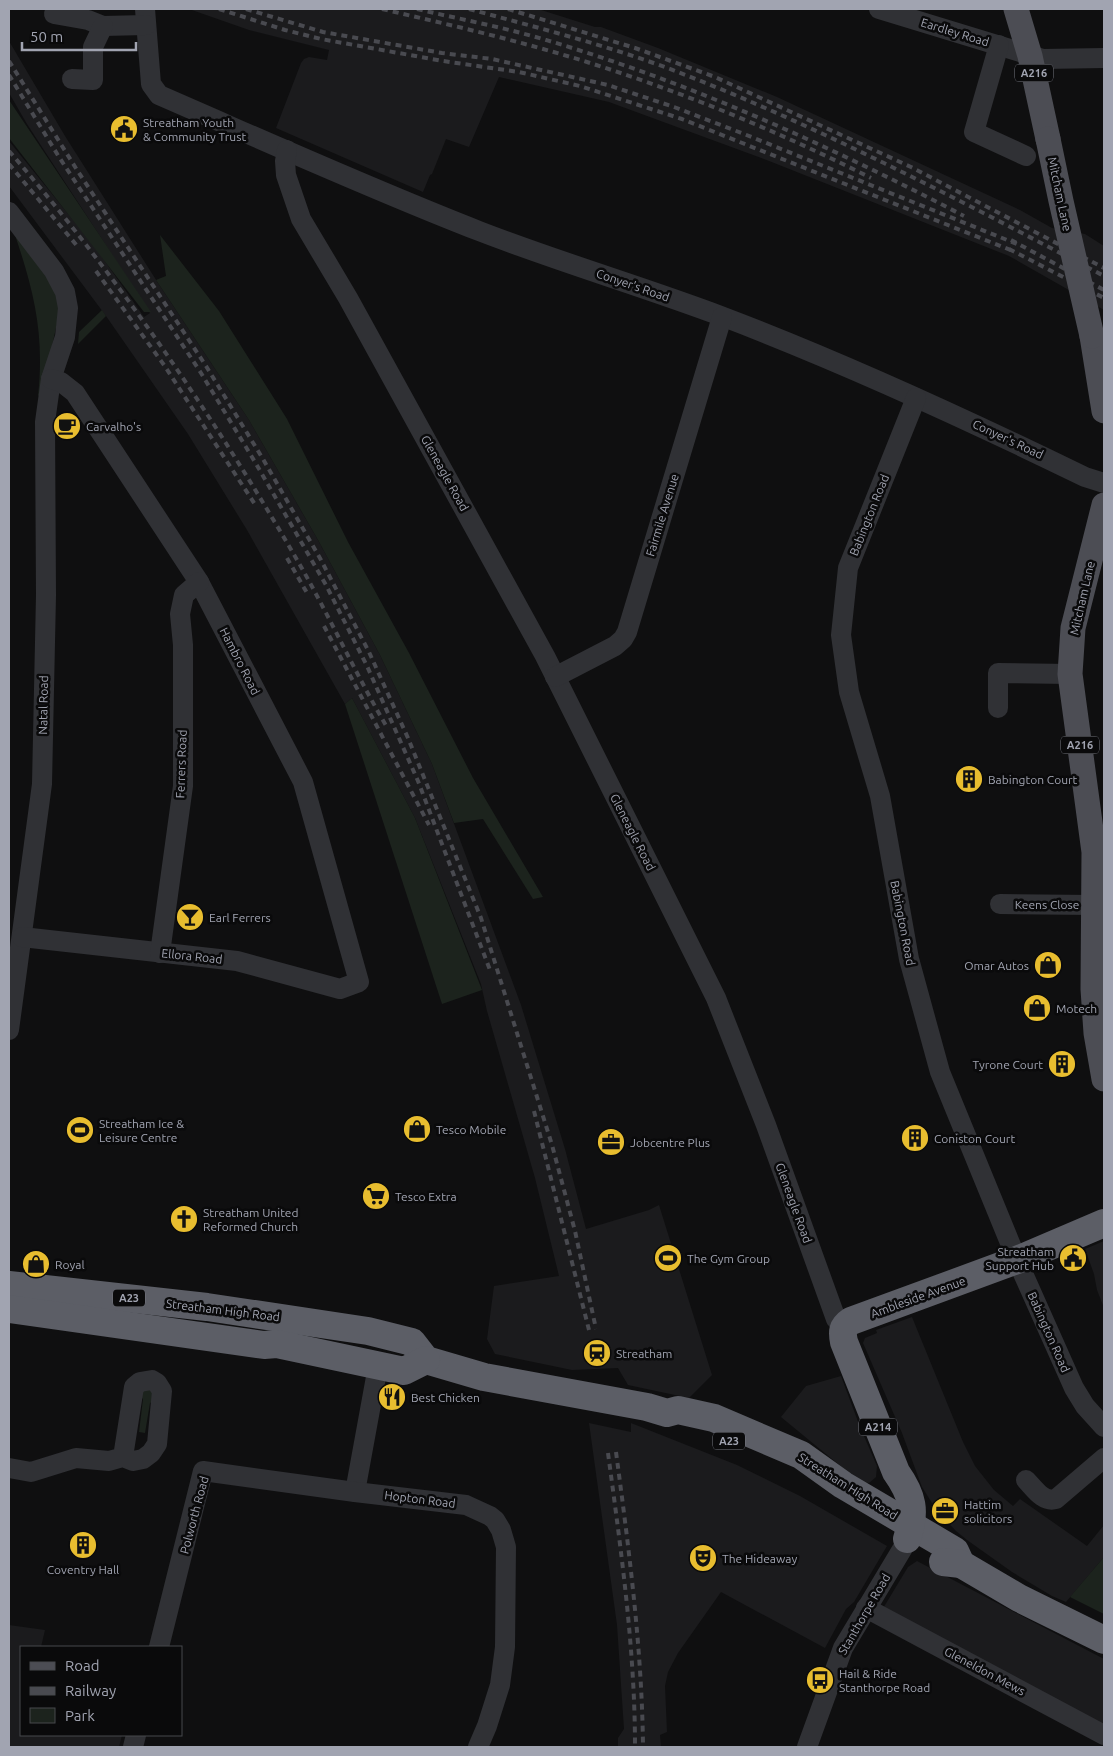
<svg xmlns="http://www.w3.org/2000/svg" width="1113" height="1756" viewBox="0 0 1113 1756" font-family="Ubuntu,sans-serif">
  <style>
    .built { fill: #1b1b1d }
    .green { fill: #1c231d }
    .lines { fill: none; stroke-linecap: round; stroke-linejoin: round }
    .minor { stroke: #303135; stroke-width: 20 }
    .major { stroke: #4c4d54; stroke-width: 25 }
    .highway { stroke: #5c5e66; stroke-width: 28 }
    .rail { stroke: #494a50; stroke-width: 4; stroke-dasharray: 6 5; stroke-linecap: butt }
    .major-bridge { stroke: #4c4d54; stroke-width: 25 }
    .labels { text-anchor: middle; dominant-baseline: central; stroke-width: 5; stroke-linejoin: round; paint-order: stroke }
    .shield { fill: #0a0a0b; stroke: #74767f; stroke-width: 1 }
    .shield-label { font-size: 11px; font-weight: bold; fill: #a1a4b1 }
    .street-label { font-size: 12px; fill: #a1a4b1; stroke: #0a0a0b }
    .poi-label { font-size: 12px; fill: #a1a4b1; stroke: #0a0a0b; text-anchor: start }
  </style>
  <rect width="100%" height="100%" fill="#0f0f10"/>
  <g class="built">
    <polygon points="189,9 538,9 595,27 601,27 658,48 777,97 1020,210 1052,228 1085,234 1104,246 1104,310 1009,256 764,159 609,102 499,77 469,147 446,139 432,174 430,175 423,192 276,128 301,63 304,59 309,57 327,60 329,50 249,30"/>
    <polygon points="9,41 65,136 158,283 249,420 318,540 380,655 432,764 521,1005 565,1149 586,1229 649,1210 659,1205 712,1375 689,1398 628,1385 618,1368 572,1370 495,1354 487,1339 494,1286 559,1276 535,1178 487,1011 481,984 415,818 352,698 345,704 247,530 188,434 106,316 9,186 9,141 95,247 144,317 150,313 27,124 9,93"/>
    <polygon points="1104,1241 1104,1308 1097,1290 1094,1274 1085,1249"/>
    <polygon points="912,1317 963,1442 975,1466 994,1490 1013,1506 1020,1499 1087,1546 1104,1525 1104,1557 1066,1602 1052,1596 1012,1572 967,1540 956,1531 937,1511 922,1487 902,1433 863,1343 865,1338 877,1333 876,1330"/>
    <polygon points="841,1376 860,1427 877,1466 876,1477 869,1483 860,1482 781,1417 806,1386"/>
    <polygon points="589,1423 631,1432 631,1423 737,1465 800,1496 887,1546 854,1602 846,1609 825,1648 721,1592 678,1653 668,1672 665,1686 667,1732 660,1735 661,1747 618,1747 618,1738 624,1729 617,1625"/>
    <polygon points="917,1561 1104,1659 1104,1735 879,1615 908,1567"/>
    <polygon points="9,1625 45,1630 41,1647 21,1647 21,1735 122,1735 119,1747 9,1747"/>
  </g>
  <g class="green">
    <polygon points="9,100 151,312 144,312 9,138"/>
    <path d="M13 229 61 296 59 314 42 392 38 396C45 332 33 288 13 229Z"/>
    <polygon points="160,235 219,311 287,419 348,542 409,653 473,778 543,897 533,899 483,819 454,823 432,764 380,655 318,540 249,420 156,280 166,276"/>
    <polygon points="102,310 106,316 78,344 79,332"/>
    <polygon points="352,698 415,818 482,990 442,1004 345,704"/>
    <polygon points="149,1383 155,1400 150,1403 145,1433 139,1432 143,1399 139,1394"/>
    <polygon points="1104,1557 1104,1614 1070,1597"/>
  </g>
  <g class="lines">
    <g class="minor">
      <path d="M145 9 151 84 159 95C265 141 371 189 479 231 559 262 641 286 721 316 845 363 966 419 1085 477L1104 483"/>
      <polyline points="879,9 1043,59 1104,58"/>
      <polyline points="54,14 88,20 103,26 146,25"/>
      <polyline points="999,45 974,132 1026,156"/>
      <polyline points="72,79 93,80 93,47 103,26"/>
      <polyline points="287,150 285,161 286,175 301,219 348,298 545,656 716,998 766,1125 836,1319 844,1327"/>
      <polyline points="9,212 54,271 65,292 68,308 65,337 51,379 45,422 46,595 42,784 9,1030"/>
      <polyline points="916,398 848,568 841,635 849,692 880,796 909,959 940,1072 1017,1260 1074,1388 1085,1406 1104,1427"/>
      <polyline points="555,677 615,646 623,639 627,632 722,317"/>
      <polyline points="998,708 998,673 1070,674"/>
      <polyline points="1000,904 1094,905"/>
      <polyline points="22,937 237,961 340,989 359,982 303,782 199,582 75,393 61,382 51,379"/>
      <polyline points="160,953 183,786 183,645 180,614 184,595 199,582"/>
      <polyline points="9,1468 31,1472 76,1458 109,1461 123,1457 133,1461 143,1459 151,1453 157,1444 162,1391 157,1383 152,1380 140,1382 134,1387 123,1457"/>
      <path d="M1026 1480C1034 1488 1043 1503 1056 1499L1104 1458"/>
      <polyline points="355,1492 378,1366"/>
      <polyline points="866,1608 1104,1735"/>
      <polyline points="159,1647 203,1471 355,1492 466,1505 490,1516 495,1520 501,1530 506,1547 505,1647 500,1685 487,1726 478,1747"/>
      <polyline points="133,1747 136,1735"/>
      <polyline points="807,1747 843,1648 907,1541"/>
    </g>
    <g class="major">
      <polyline points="1016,9 1030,56 1048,139"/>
      <polyline points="1092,336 1104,411"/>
      <polyline points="1104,505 1073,628 1070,674 1094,852 1093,989 1096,1033 1104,1079"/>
    </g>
    <g class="highway">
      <polyline points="9,1285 207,1307 368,1331 412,1342 426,1360 484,1377 647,1407 667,1413 678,1410 714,1418 801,1455 843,1485 955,1551 961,1564"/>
      <polyline points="9,1309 264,1345 277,1344 404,1371 426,1360"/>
      <path d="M907 1539C916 1511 913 1496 896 1472L844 1342C842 1332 842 1327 851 1321L1017 1260 1104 1223"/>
      <polyline points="943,1562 961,1564 1019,1598 1104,1640"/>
    </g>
    <g class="rail">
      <polyline points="219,9 285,30 321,39 443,61 519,72 580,86 682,119 1013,251"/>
      <polyline points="246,9 323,32 442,53 492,59 608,85 674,107 744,134 1017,244"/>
      <path d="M382 9C451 25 520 41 587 62 685 93 780 132 871 178"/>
      <path d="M417 9C459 19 503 27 546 40 691 83 830 146 964 216"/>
      <path d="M469 9C539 28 610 46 678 72 825 129 965 203 1104 276"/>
      <polyline points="508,9 635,48 715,77 911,167 1104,268"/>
      <polyline points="9,61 77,170 206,366 263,459 321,560 369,652 408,738 481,918 552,1145 575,1231 596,1329"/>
      <polyline points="9,75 59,157 201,373 255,462 326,585 367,666 418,781 490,970"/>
      <path d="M9 151C121 280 219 424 304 572 333 624 358 678 388 729"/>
      <polyline points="9,164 78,247"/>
      <polyline points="1011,240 1104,290"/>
      <polyline points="1009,249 1104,298"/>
      <polyline points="96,271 164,365 256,506"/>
      <polyline points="287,558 307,593"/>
      <polyline points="324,626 429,825"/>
      <polyline points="534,1111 589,1330"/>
      <path d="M616 1452C629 1550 642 1649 643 1747"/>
      <path d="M608 1453C621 1550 635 1649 635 1747"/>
    </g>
    <polyline class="major-bridge" points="1048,139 1061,201 1092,336"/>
  </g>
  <defs>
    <symbol id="civic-disc" viewBox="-11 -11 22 22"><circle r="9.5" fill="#e8bd2f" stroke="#0a0a0b"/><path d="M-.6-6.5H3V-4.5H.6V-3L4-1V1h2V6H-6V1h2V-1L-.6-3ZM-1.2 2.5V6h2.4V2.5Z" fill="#111"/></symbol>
    <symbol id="cafe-disc" viewBox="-11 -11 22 22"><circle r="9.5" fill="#e8bd2f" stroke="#0a0a0b"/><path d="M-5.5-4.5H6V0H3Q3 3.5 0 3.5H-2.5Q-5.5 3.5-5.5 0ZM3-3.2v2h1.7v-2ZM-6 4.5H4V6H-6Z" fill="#111"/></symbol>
    <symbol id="building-disc" viewBox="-11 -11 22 22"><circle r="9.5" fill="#e8bd2f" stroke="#0a0a0b"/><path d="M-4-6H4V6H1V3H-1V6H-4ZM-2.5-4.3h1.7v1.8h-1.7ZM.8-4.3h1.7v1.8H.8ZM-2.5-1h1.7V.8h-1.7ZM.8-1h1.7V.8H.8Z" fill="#111"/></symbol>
    <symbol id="bar-disc" viewBox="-11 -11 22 22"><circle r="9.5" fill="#e8bd2f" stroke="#0a0a0b"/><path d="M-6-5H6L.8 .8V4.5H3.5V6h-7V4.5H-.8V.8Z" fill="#111"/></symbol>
    <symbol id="shop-disc" viewBox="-11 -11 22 22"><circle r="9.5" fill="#e8bd2f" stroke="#0a0a0b"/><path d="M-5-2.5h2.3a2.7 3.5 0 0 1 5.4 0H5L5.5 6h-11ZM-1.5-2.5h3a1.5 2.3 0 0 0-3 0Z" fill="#111"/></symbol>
    <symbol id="stadium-disc" viewBox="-11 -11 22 22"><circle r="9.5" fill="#e8bd2f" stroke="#0a0a0b"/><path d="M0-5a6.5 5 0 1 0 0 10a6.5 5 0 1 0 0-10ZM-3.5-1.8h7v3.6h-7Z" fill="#111"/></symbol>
    <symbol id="office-disc" viewBox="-11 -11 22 22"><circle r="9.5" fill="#e8bd2f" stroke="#0a0a0b"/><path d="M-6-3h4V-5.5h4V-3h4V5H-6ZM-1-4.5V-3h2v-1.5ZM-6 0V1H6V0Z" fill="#111"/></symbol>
    <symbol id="supermarket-disc" viewBox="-11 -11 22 22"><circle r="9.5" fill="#e8bd2f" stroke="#0a0a0b"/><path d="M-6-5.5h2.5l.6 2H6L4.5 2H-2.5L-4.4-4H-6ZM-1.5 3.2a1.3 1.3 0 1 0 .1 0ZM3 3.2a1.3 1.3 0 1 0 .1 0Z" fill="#111"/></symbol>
    <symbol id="church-disc" viewBox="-11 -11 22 22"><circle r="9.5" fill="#e8bd2f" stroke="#0a0a0b"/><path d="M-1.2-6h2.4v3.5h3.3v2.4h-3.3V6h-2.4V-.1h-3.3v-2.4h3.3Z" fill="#111"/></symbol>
    <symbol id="station-disc" viewBox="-11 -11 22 22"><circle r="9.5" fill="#e8bd2f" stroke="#0a0a0b"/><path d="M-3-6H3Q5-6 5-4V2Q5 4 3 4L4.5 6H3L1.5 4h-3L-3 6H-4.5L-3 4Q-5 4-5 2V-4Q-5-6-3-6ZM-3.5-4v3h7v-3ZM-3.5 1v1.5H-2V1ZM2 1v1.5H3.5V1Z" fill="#111"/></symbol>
    <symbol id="restaurant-disc" viewBox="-11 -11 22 22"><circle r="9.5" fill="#e8bd2f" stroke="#0a0a0b"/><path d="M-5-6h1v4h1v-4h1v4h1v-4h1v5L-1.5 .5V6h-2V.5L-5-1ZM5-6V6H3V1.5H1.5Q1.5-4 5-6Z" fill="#111"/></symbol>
    <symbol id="theatre-disc" viewBox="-11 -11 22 22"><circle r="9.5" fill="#e8bd2f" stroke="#0a0a0b"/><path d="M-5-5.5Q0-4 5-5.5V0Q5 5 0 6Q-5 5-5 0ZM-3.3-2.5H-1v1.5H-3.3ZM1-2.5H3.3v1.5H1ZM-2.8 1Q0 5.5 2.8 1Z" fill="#111"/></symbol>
    <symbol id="bus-disc" viewBox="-11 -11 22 22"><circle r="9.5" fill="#e8bd2f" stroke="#0a0a0b"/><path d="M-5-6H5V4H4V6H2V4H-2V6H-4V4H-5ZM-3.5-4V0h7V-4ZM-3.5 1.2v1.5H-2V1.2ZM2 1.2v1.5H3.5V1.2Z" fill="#111"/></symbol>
  </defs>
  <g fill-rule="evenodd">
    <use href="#civic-disc" x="108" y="113" width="32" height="32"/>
    <use href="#cafe-disc" x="51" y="410" width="32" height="32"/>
    <use href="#building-disc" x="953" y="763" width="32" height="32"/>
    <use href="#bar-disc" x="174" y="901" width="32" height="32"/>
    <use href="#shop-disc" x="1032" y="949" width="32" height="32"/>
    <use href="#shop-disc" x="1021" y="992" width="32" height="32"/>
    <use href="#building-disc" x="1046" y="1048" width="32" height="32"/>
    <use href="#shop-disc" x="401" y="1113" width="32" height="32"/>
    <use href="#stadium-disc" x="64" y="1114" width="32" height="32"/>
    <use href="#building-disc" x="899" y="1122" width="32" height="32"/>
    <use href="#office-disc" x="595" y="1126" width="32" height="32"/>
    <use href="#supermarket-disc" x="360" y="1180" width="32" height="32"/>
    <use href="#church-disc" x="168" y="1203" width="32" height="32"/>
    <use href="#stadium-disc" x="652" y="1242" width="32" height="32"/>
    <use href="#civic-disc" x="1057" y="1242" width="32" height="32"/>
    <use href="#shop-disc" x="20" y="1248" width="32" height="32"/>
    <use href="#station-disc" x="581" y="1337" width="32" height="32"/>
    <use href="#restaurant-disc" x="376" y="1381" width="32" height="32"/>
    <use href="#office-disc" x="929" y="1495" width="32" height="32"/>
    <use href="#building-disc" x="67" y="1529" width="32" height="32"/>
    <use href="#theatre-disc" x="687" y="1542" width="32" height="32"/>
    <use href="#bus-disc" x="804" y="1664" width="32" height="32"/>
  </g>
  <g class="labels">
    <g class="shield">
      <rect x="1015" y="64.5" width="38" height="17" rx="4"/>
      <rect x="1061" y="736.5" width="38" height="17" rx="4"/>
      <rect x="113" y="1289.5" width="32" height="17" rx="4"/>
      <rect x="859" y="1418.5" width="38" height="17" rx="4"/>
      <rect x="713" y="1432.5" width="32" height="17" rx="4"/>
    </g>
    <g class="shield-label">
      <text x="1034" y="73">A216</text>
      <text x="1080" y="745">A216</text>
      <text x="129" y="1298">A23</text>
      <text x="878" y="1427">A214</text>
      <text x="729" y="1441">A23</text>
    </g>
    <g class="street-label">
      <text transform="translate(955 32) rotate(17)">Eardley Road</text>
      <text transform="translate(1060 194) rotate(78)">Mitcham Lane</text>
      <text transform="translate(633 285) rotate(19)">Conyer's Road</text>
      <text transform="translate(1008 439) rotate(25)">Conyer's Road</text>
      <text transform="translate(445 473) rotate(61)">Gleneagle Road</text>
      <text transform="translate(662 515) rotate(-73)">Fairmile Avenue</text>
      <text transform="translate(869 515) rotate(-68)">Babington Road</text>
      <text transform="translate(1082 598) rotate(-77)">Mitcham Lane</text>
      <text transform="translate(240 661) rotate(63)">Hambro Road</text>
      <text transform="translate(43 705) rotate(-89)">Natal Road</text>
      <text transform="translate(181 764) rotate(-88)">Ferrers Road</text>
      <text transform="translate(633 832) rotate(63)">Gleneagle Road</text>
      <text x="1047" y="904">Keens Close</text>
      <text transform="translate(903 923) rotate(79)">Babington Road</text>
      <text transform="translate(192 956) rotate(6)">Ellora Road</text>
      <text transform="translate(794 1203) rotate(70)">Gleneagle Road</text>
      <text transform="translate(918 1297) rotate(-20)">Ambleside Avenue</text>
      <text transform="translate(223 1310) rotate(7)">Streatham High Road</text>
      <text transform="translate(1049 1332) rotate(66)">Babington Road</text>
      <text transform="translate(848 1486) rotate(32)">Streatham High Road</text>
      <text transform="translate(420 1499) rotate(7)">Hopton Road</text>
      <text transform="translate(194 1515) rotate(-75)">Polworth Road</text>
      <text transform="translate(864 1614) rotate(-60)">Stanthorpe Road</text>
      <text transform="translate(985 1671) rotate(28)">Gleneldon Mews</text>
    </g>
    <g class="poi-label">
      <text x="143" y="122">Streatham Youth<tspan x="143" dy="14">&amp; Community Trust</tspan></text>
      <text x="86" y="426">Carvalho's</text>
      <text x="988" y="779">Babington Court</text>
      <text x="209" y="917">Earl Ferrers</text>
      <text x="1029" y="965" text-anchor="end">Omar Autos</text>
      <text x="1056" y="1008">Motech</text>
      <text x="1043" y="1064" text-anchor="end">Tyrone Court</text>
      <text x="99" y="1123">Streatham Ice &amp;<tspan x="99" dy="14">Leisure Centre</tspan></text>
      <text x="436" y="1129">Tesco Mobile</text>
      <text x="934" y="1138">Coniston Court</text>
      <text x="630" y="1142">Jobcentre Plus</text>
      <text x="395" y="1196">Tesco Extra</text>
      <text x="203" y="1212">Streatham United<tspan x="203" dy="14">Reformed Church</tspan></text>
      <text x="1054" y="1251" text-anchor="end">Streatham<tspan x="1054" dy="14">Support Hub</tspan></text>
      <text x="687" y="1258">The Gym Group</text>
      <text x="55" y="1264">Royal</text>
      <text x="616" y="1353">Streatham</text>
      <text x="411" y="1397">Best Chicken</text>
      <text x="964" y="1504">Hattim<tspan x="964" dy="14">solicitors</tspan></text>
      <text x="722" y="1558">The Hideaway</text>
      <text x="83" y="1569" text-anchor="middle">Coventry Hall</text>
      <text x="839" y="1673">Hail &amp; Ride<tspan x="839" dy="14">Stanthorpe Road</tspan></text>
    </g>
  </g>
  <rect width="1113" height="1756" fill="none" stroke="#a1a4b1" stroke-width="20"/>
  <rect x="20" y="1646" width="162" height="90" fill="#0a0a0b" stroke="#46484d"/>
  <rect x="30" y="1662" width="25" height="8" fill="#4c4d54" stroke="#46484d"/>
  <text x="65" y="1671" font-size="15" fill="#a1a4b1">Road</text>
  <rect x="30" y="1687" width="25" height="8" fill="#494a50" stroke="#46484d"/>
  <text x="65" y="1696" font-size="15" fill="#a1a4b1">Railway</text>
  <rect x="30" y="1708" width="25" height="15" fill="#1c231d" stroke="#46484d"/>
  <text x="65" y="1721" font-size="15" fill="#a1a4b1">Park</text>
  <path d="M22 42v8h114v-8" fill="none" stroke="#a1a4b1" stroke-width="2.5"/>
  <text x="30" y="42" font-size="15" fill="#a1a4b1" stroke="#0a0a0b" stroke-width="4" paint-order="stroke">50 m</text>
</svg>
